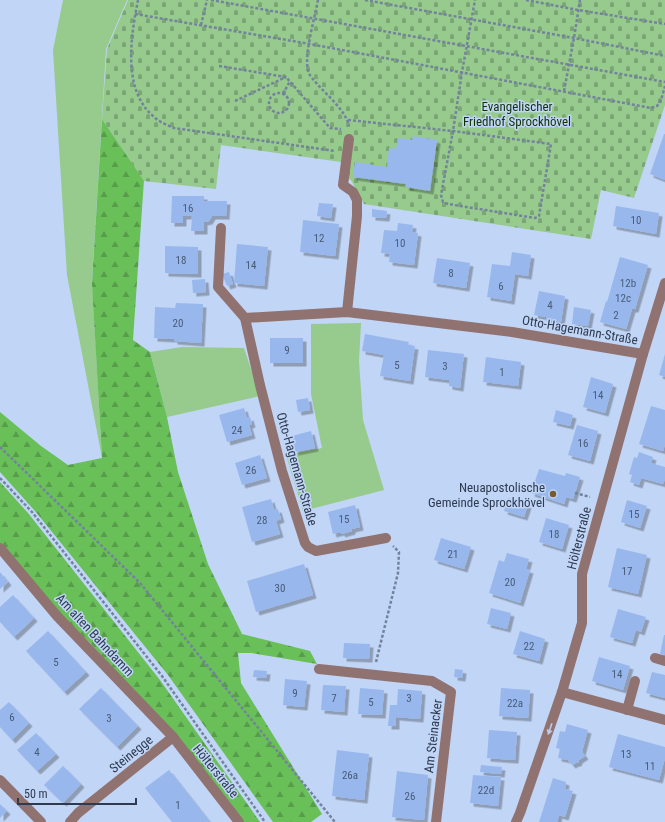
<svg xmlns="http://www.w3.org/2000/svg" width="665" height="822" viewBox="0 0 665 822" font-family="'Roboto Condensed',sans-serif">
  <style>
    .green { fill: #97ca8d }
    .forest { fill: url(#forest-firs) }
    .cemetery { fill: url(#cemetery-stones) }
    .building { fill: #98b8ed; filter: url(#shadow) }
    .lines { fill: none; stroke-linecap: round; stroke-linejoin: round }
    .path { stroke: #73839e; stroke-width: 2.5; stroke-dasharray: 3 2; stroke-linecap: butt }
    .minor { stroke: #907271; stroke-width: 10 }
    .oneway { fill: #bccbe9 }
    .poi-dot { fill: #765c2d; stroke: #c1d5f6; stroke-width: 1.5 }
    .labels { text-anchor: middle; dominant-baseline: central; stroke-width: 3; stroke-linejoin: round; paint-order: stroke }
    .number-label { font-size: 11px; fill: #485a77 }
    .park-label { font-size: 13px; fill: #113209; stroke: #c1d5f6 }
    .street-label { font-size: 13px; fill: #2d3a50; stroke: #c1d5f6 }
    .poi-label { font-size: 13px; fill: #2d3a50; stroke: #c1d5f6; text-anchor: end }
  </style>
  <defs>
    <pattern id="forest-firs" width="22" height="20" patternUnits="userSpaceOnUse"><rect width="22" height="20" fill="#69bf58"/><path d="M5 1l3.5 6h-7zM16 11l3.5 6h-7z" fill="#579c4b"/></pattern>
    <pattern id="cemetery-stones" width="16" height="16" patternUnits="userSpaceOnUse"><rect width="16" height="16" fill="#97ca8d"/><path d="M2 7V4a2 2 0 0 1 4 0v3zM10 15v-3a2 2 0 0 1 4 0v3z" fill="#7ca576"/></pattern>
    <filter id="shadow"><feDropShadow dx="3.5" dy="3.5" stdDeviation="0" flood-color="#0004"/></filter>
  </defs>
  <rect width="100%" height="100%" fill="#c1d5f6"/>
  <g class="green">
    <polygon points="63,0 127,0 106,49 92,282 102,458 67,275 53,50"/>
    <polygon points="361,323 359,361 363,420 384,490 303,511 286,455 322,448 311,394 311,324"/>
    <polygon points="182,347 244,348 260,396 167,417 150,352"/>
  </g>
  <g class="forest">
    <polygon points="102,119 144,180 133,340 150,352 167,417 178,472 208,564 242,634 310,651 317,664 251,653 238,653 241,683 322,814 311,822 273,822 168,675 35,511 0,472 0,412 41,446 68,465 102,458 92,284"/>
    <polygon points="0,482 28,513 160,680 260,822 243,822 170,732 91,644 43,598 0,545"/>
  </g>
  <polygon class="cemetery" points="128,0 665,0 665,105 634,198 601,190 591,239 364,204 351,180 347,178 348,163 221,145 216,189 144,181 102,119 107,49"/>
  <g class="building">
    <polygon points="664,134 665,134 665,180 650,174"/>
    <polygon points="413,136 437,140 430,191 405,187 406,184 353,177 355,162 387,167 389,148 396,149 398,138 412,140"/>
    <polygon points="172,196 204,196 204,201 227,201 226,216 212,216 209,221 204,222 204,231 191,231 192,216 183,216 183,223 171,223"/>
    <polygon points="319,203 333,204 331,218 317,216"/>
    <polygon points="616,206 659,213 656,234 613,226"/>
    <polygon points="372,209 387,211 386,218 372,217"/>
    <polygon points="303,220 339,224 335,256 300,252"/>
    <polygon points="398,223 413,225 412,232 418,233 414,265 389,262 390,254 381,253 384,230 397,231"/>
    <polygon points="237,244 268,247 264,286 234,283"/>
    <polygon points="165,246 198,247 198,274 165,273"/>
    <polygon points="512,252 531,255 528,276 515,274 511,301 487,297 492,264 510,266"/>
    <polygon points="620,257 648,265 635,309 632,309 626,329 600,322 606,301 607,302"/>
    <polygon points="437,258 470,263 466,288 433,283"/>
    <polygon points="229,272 233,284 227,286 222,274"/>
    <polygon points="205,279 206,292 193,293 192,280"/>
    <polygon points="539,291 565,296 561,322 546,319 546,317 534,315"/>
    <polygon points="176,303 203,304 201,343 174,341 174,339 154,338 155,307 175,308"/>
    <polygon points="574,307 591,310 588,326 572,324"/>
    <polygon points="365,334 409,342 408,345 415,346 410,381 380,376 384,355 362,351"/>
    <rect x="270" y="338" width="33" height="25"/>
    <polygon points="428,350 464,354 460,388 449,386 449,380 425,377"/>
    <polygon points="665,354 665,377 659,375"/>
    <polygon points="486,357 521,362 518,386 483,382"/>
    <polygon points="591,377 613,384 605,413 583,407"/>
    <polygon points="308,398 310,410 298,412 296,400"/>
    <polygon points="651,406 665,410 665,444 663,451 639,444"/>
    <polygon points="244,408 247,418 250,417 252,424 249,425 252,435 227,442 219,415"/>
    <polygon points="556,410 573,415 570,426 553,422"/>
    <polygon points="577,425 598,431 590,461 568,455"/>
    <polygon points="311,431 315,448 295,452 292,436"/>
    <polygon points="639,452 653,457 651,463 665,467 665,479 663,484 641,478 639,485 630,482 632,475 629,474 634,457 637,458"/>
    <polygon points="260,455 267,478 242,485 235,463"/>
    <polygon points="539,469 565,476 566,473 580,477 573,499 566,497 564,504 531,493"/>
    <polygon points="508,498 528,505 524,517 504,511"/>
    <polygon points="271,499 274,510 278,509 281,519 276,521 280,534 252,542 242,507"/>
    <polygon points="627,500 647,506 640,528 621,522"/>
    <polygon points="355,505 360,527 352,529 352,531 342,534 341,532 333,534 328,512"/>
    <polygon points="546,518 569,525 562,549 539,542"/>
    <polygon points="441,538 471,547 464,569 434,560"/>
    <polygon points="617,548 647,555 638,594 608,587"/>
    <polygon points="507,553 529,559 526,569 530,570 520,603 489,593 499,560 504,562"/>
    <polygon points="304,564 313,595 256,612 247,581"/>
    <polygon points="0,572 8,582 0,589"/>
    <polygon points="13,595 34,618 14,637 0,622 0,607"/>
    <polygon points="491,608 511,613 507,629 487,624"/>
    <polygon points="618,609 646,617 641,632 636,630 632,643 610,637"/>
    <polygon points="48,631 86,672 64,692 26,651"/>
    <polygon points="520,631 545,639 539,661 513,654"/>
    <polygon points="664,635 665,635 665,655 660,654"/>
    <polygon points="344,643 370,644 369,659 343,658"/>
    <polygon points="599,657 630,666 623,690 592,681"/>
    <polygon points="455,669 463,670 462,678 454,677"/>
    <polygon points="254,670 267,671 266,678 253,677"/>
    <polygon points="652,672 665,675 665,698 646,693"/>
    <polygon points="285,679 307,681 304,707 283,705"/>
    <polygon points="323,685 346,686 344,712 321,710"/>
    <polygon points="101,688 138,726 117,747 79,709"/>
    <polygon points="360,688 384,690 382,715 358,714"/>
    <polygon points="501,688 530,690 528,718 499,716"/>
    <polygon points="398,689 422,691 420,719 396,717 396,726 388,726 390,705 397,705"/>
    <polygon points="9,702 29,723 12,740 0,727 0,710"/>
    <polygon points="567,724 588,730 582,752 585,756 579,760 578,763 576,763 572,765 568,760 558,758 560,749 556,748 560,731 565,732"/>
    <polygon points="489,730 517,732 515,760 487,758"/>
    <polygon points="36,733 56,754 37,771 17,750"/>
    <polygon points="618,734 665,747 665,758 659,780 609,767"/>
    <polygon points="337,750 369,754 364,800 332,796"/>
    <polygon points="481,765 502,767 501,774 480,772"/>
    <polygon points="63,766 81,784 63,803 44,785"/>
    <polygon points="169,770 210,822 172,822 145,788"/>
    <polygon points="397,771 428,775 424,820 392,817"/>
    <polygon points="473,775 501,777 498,806 470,803"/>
    <polygon points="553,778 566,782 565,789 573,791 565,817 559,815 557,822 539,822"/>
    <polygon points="0,804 7,811 0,818"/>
  </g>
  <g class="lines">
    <g class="path">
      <path d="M138 0C131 36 122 89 153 116 159 122 167 125 174 128L335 151"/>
      <polyline points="211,0 665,82"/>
      <path d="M318 0C315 17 304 54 308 70 309 76 314 80 318 85 329 97 345 110 349 126"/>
      <polyline points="365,0 574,38 665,56"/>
      <polyline points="526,0 578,10 665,24"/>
      <polyline points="135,14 310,44 651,108 657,106 661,100 665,86"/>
      <polyline points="201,25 207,0"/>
      <polyline points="219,66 286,77 330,128 341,129"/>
      <polyline points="564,91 574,38 580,0"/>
      <circle cx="279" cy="103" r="10"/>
      <polyline points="283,94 290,81"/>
      <polyline points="235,101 286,77"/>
      <polyline points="348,120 453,131 551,144 539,216 535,218 448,204 443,202 441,195 453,131 462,72 475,0"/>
      <polyline points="0,447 140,583 335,822"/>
      <polyline points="0,478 32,512 162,676 265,822"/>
      <polyline points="575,493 590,497"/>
      <polyline points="376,662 398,573 399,552 393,546"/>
    </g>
    <g class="minor">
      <polyline points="221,228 218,287 245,318 260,385 282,471 305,543 308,547 316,551 386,538"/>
      <polyline points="347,312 357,216 357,200 353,192 343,185 349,139"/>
      <polyline points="245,318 347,312 512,332 643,354"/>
      <polyline points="0,548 57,616 173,737 239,822"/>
      <polyline points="655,658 665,661"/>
      <polyline points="319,669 432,681 451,692 436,822"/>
      <polyline points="562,692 665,720"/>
      <polyline points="627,710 635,681"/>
      <polyline points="0,780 41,822"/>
      <polyline points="70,822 78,813 173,737"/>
      <polyline points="516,822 520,813 562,692 582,623 582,574 643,354 665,283"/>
    </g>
  </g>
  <defs><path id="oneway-solid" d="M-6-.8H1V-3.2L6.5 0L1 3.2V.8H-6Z"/></defs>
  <use class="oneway" href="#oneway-solid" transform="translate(550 729) rotate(109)"/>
  <circle class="poi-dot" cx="553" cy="494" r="4"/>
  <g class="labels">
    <g class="number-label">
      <text x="188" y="208">16</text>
      <text x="636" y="220">10</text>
      <text x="319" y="238">12</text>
      <text x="400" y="243">10</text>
      <text x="181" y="260">18</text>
      <text x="251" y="265">14</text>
      <text x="451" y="273">8</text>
      <text x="628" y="283">12b</text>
      <text x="501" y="286">6</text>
      <text x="623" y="298">12c</text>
      <text x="550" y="305">4</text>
      <text x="616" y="315">2</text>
      <text x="178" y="323">20</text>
      <text x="287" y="350">9</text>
      <text x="397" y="365">5</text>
      <text x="445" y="366">3</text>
      <text x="502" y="372">1</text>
      <text x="598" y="395">14</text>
      <text x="237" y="430">24</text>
      <text x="583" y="443">16</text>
      <text x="251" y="470">26</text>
      <text x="634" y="514">15</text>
      <text x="344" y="519">15</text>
      <text x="262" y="520">28</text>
      <text x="554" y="534">18</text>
      <text x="453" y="554">21</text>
      <text x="627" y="571">17</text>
      <text x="510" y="582">20</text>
      <text x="280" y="588">30</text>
      <text x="529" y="646">22</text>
      <text x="56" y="662">5</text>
      <text x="617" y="674">14</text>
      <text x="295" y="693">9</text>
      <text x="334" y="698">7</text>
      <text x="409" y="698">3</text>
      <text x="371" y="702">5</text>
      <text x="515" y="703">22a</text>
      <text x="12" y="717">6</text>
      <text x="109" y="718">3</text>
      <text x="37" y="752">4</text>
      <text x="626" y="754">13</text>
      <text x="650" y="766">11</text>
      <text x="350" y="775">26a</text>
      <text x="486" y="790">22d</text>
      <text x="410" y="796">26</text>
      <text x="178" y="805">1</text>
    </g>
    <g class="park-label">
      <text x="517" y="106">Evangelischer<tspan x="517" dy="15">Friedhof Sprockhövel</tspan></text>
    </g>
    <g class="street-label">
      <text transform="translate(580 330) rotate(10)">Otto-Hagemann-Straße</text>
      <text transform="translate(297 469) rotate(74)">Otto-Hagemann-Straße</text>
      <text transform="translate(579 538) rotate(-76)">Hölterstraße</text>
      <text transform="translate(95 635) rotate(47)">Am alten Bahndamm</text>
      <text transform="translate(433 736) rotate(-83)">Am Steinacker</text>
      <text transform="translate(131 754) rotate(-39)">Steinegge</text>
      <text transform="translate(216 771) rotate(51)">Hölterstraße</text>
    </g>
    <g class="poi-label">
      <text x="545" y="487">Neuapostolische<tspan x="545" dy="15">Gemeinde Sprockhövel</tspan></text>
    </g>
  </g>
  <path d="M18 798v6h118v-6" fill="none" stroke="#2d3a50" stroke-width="2"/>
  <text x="24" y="798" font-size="12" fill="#2d3a50" stroke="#c1d5f6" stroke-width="3" paint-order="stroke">50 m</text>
</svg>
